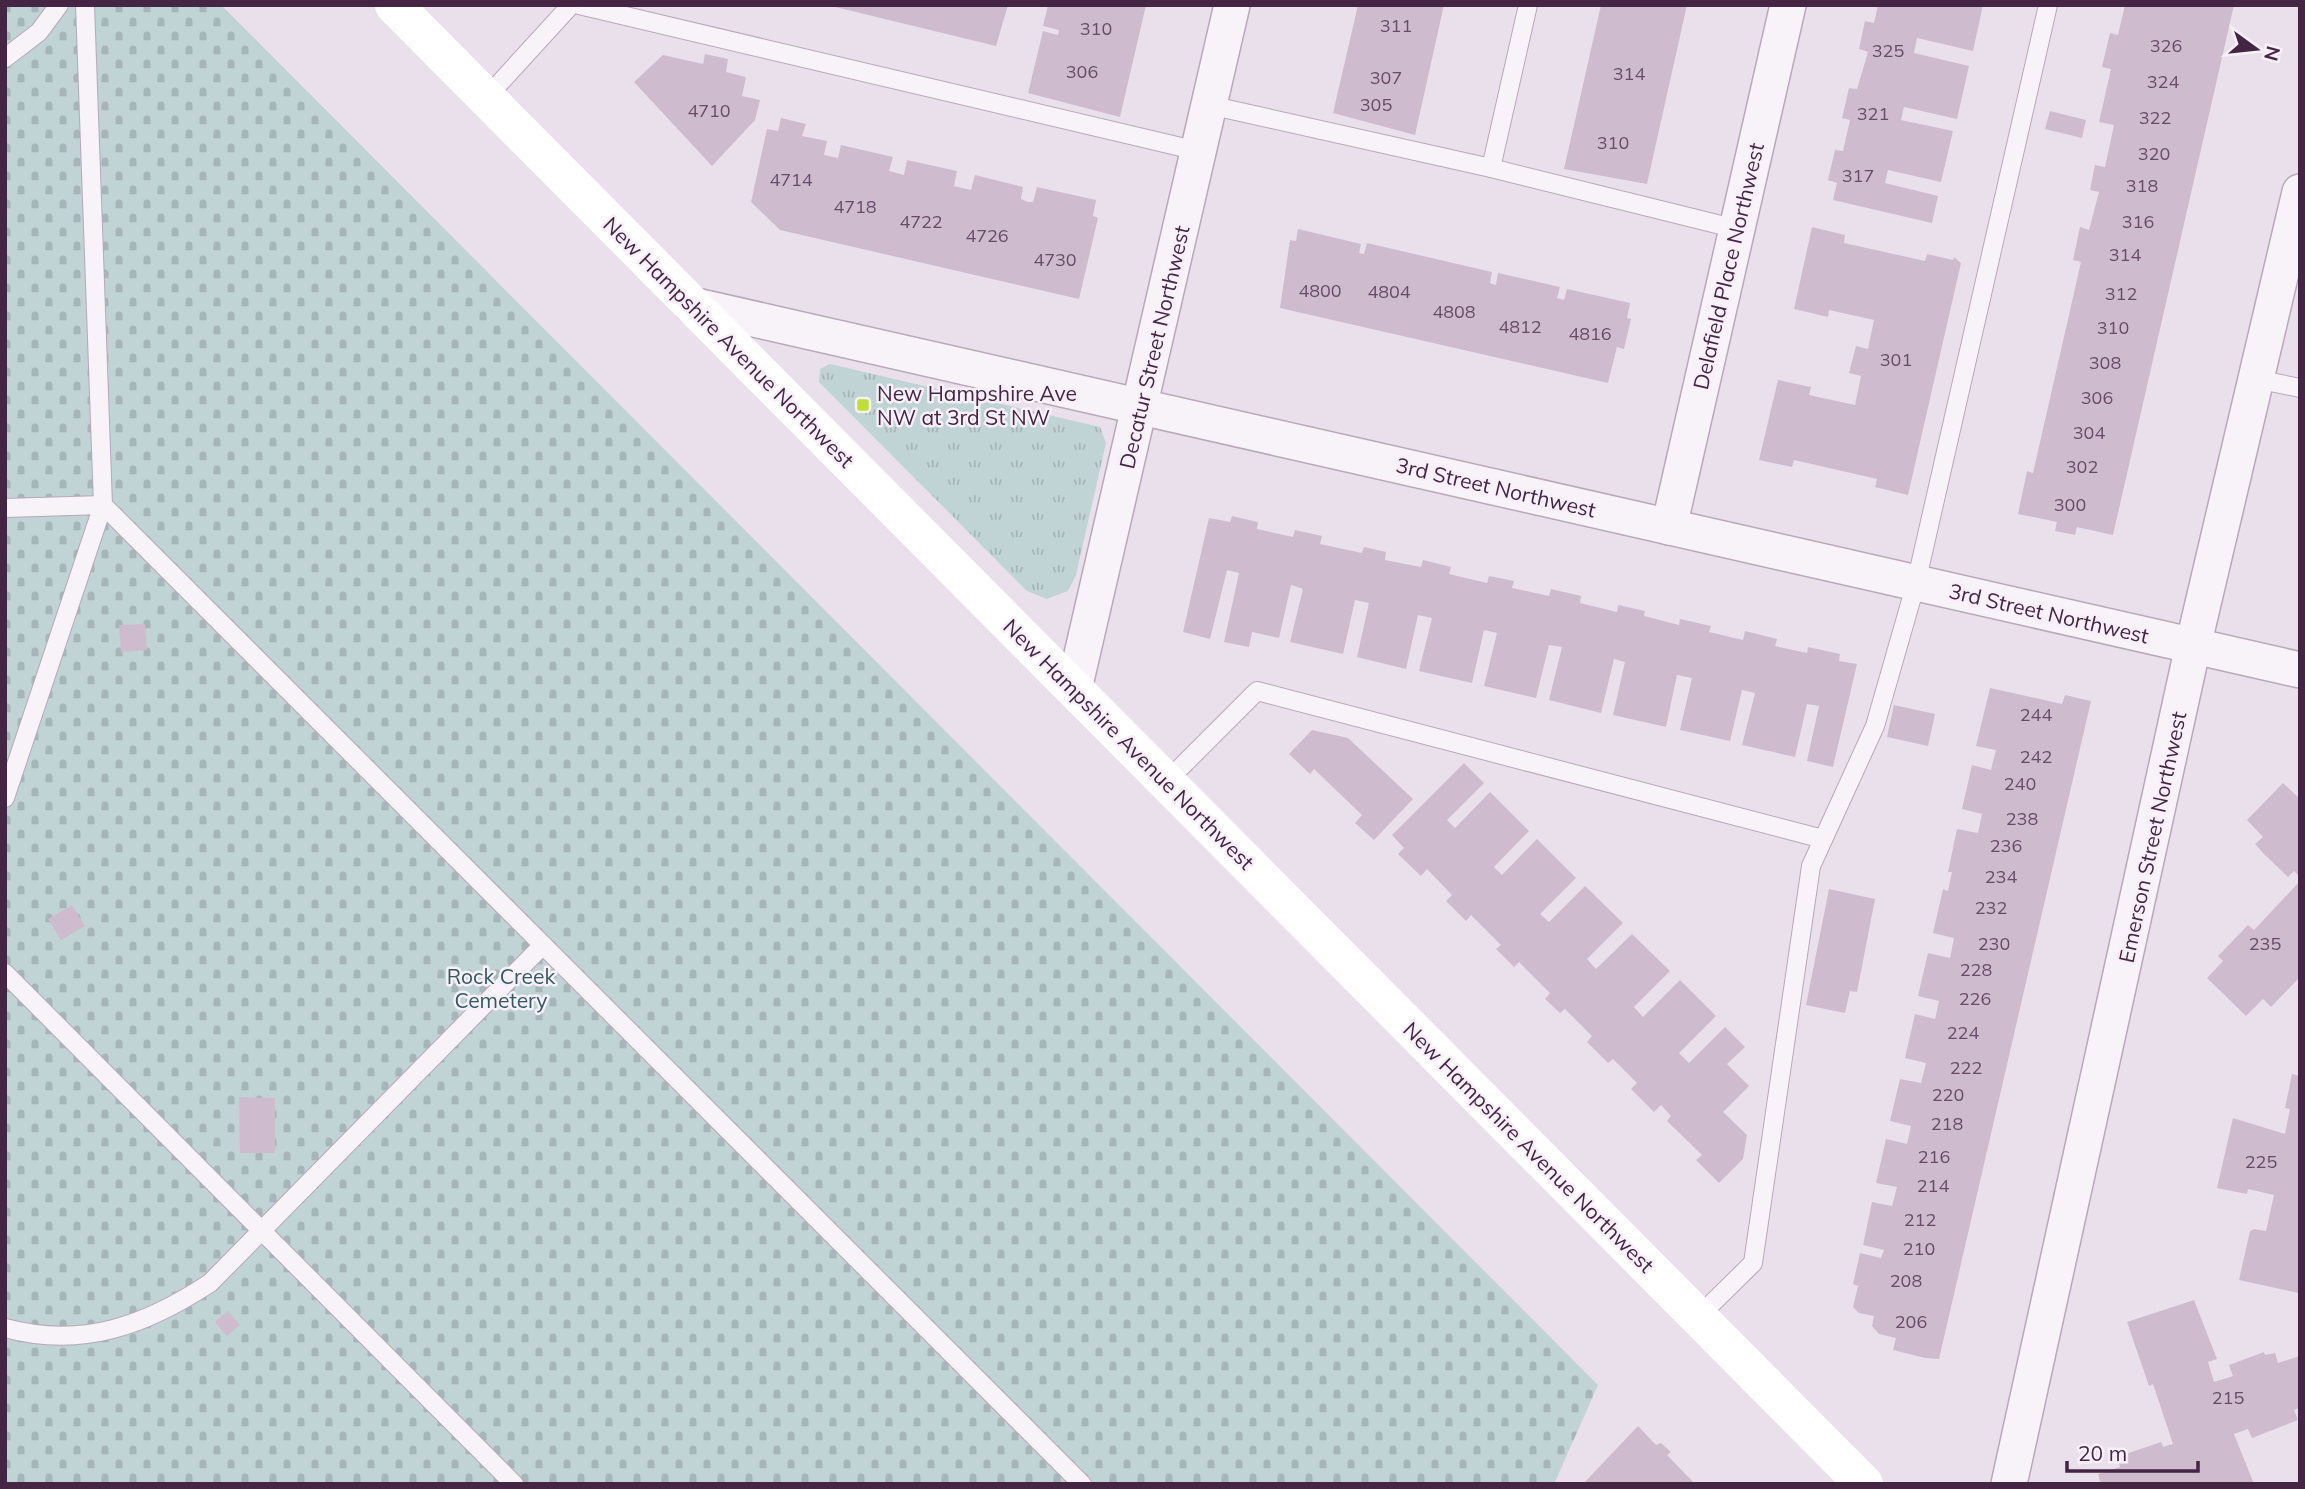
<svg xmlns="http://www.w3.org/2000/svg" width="2305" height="1489" viewBox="0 0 2305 1489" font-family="Mulish,sans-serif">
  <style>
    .grass { fill: url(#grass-tufts) }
    .cemetery { fill: url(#cemetery-stones) }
    .building { fill: #cebcce }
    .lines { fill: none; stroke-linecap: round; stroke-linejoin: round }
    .lane-casing { stroke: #b8a8b9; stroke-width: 20 }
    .street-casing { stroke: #b8a8b9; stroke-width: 38 }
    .lane { stroke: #f8f3f8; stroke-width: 18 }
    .street { stroke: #f8f3f8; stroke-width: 35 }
    .secondary { stroke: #fff; stroke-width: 38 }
    .poi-dot { fill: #bcde37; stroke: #f7f0f8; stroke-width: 2.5 }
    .labels { text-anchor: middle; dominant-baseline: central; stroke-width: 5; stroke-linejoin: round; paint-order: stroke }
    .number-label { font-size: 18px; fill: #664c66 }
    .street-label { font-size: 21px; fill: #442644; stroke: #f7f0f8 }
    .poi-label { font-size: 21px; fill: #442644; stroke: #f7f0f8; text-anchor: start }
    .park-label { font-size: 21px; fill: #325a61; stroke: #f7f0f8 }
  </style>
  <defs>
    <pattern id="grass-tufts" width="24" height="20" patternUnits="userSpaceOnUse" patternTransform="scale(1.75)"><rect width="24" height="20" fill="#c0d3d5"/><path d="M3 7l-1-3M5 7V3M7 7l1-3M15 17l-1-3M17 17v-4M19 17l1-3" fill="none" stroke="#a6b5b8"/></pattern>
    <pattern id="cemetery-stones" width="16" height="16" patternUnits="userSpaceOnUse" patternTransform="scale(1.75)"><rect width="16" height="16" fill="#c0d3d5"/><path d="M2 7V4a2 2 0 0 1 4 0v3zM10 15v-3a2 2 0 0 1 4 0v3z" fill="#a6b5b8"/></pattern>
  </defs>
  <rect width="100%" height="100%" fill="#eae0eb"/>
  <polygon class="grass" points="830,364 1100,427 1106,443 1076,575 1068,591 1047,599 1027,591 819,382 820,369"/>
  <polygon class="cemetery" points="5,5 221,5 1598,1385 1554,1484 5,1484"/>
  <g class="building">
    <polygon points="827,5 1008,5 996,46"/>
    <polygon points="1048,5 1146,5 1120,117 1028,93 1043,31 1058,35 1059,30 1043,26"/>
    <polygon points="1358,5 1444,5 1415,135 1333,113"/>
    <polygon points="1601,5 1687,5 1647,184 1564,169"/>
    <polygon points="1878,5 1983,5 1973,51 1917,38 1914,53 1969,66 1957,119 1904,107 1901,120 1953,131 1941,182 1888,170 1885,183 1938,196 1932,223 1833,200 1837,183 1828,180 1835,150 1843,151 1850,120 1842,118 1849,88 1857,89 1868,52 1859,49 1865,21 1874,23"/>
    <polygon points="2125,5 2234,5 2113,535 2077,527 2075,535 2055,531 2057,522 2018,514 2027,471 2033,473 2081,262 2073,260 2080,227 2089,230 2099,192 2090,190 2095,165 2105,167 2114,125 2099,122 2111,69 2102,67 2110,33 2118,35"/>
    <polygon points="705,54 728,59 726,72 746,77 742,96 760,100 755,120 712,166 634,82 663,55 703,64"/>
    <polygon points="2050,111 2086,120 2082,138 2045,129"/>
    <polygon points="781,118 806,124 802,136 827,141 824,155 838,158 841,145 893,157 889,171 897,173 904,175 907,160 957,171 954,186 971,190 975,175 1023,187 1021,199 1028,202 1033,202 1037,187 1096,200 1093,216 1098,218 1079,299 780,230 751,202 767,129 778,131"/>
    <polygon points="1812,227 1845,235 1844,243 1925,261 1927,254 1953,260 1954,257 1961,263 1908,495 1875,487 1877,479 1794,460 1792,467 1759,460 1778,380 1811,387 1809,395 1855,405 1861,376 1849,373 1856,346 1868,349 1874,320 1829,310 1828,317 1794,309"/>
    <polygon points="1298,229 1361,244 1359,253 1364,254 1367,243 1492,272 1490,283 1496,285 1498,273 1560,287 1557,298 1564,300 1567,289 1630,303 1627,318 1631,319 1624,349 1617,347 1608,383 1280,308 1290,240 1296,241"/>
    <polygon points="1232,516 1258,522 1257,529 1293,537 1295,530 1322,536 1320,544 1362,553 1364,547 1386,552 1385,560 1405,564 1421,567 1423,560 1451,567 1449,574 1487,583 1489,576 1514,581 1512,588 1549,596 1551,589 1581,596 1580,603 1617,612 1618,605 1645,611 1644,616 1679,625 1680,619 1711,626 1709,632 1743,640 1745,631 1777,639 1775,646 1807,653 1808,647 1840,654 1839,661 1857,664 1833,767 1807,761 1819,706 1807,704 1795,757 1742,745 1755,693 1742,690 1730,741 1680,730 1692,678 1677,675 1666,727 1613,715 1625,662 1614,659 1601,713 1549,700 1562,647 1549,645 1536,698 1484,686 1497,633 1484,630 1472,683 1419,671 1432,618 1418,615 1406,669 1357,657 1369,603 1355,600 1343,654 1290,642 1303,589 1291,585 1279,638 1252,632 1249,647 1224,642 1239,573 1227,570 1210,639 1183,632 1209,518 1230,522"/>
    <polygon points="145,624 147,650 121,652 119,625"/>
    <polygon points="1990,688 2062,704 2065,695 2091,701 1939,1359 1925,1358 1893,1350 1896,1338 1879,1334 1872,1326 1874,1316 1859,1313 1853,1307 1858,1286 1853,1284 1860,1253 1881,1258 1884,1250 1863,1245 1872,1202 1892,1206 1897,1187 1876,1183 1886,1139 1907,1144 1911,1126 1890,1121 1900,1079 1921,1083 1926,1063 1905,1058 1915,1014 1935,1019 1939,1001 1918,996 1928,953 1950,958 1954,938 1933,933 1943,889 1948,891 1950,881 1952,872 1948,872 1957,829 1978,833 1982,814 1962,809 1972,765 1991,770 1993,761 1996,750 1976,746"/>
    <polygon points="1894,705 1935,714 1928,746 1887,737"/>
    <polygon points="1312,730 1348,738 1413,799 1374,840 1355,823 1362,815 1314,769 1310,774 1289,754"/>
    <polygon points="1464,763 1484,783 1447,820 1455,828 1490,792 1529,831 1494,867 1502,875 1537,839 1576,878 1540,914 1549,922 1585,886 1623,923 1587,959 1596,969 1632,934 1670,971 1634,1007 1643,1017 1680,980 1716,1016 1679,1053 1689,1063 1725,1027 1745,1047 1727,1064 1749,1086 1723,1112 1747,1135 1743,1159 1719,1183 1696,1160 1702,1155 1667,1121 1671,1116 1661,1105 1654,1112 1631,1089 1637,1083 1613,1059 1608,1063 1587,1042 1592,1036 1565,1009 1560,1013 1545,999 1550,993 1519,962 1514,967 1496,949 1501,945 1471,915 1466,921 1446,901 1452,895 1427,869 1421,876 1398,854 1404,848 1392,835"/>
    <polygon points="2283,783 2300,799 2300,877 2294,871 2288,877 2263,853 2255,844 2263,837 2247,820"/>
    <polygon points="2300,881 2300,977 2271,1007 2263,999 2246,1016 2207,978 2223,961 2218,956 2248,925 2254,930"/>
    <polygon points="1829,889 1875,899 1857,992 1850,991 1845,1013 1806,1005"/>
    <polygon points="72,905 85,926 61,940 48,919"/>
    <polygon points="2292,1074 2300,1076 2298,1293 2239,1280 2250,1231 2254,1229 2266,1231 2274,1195 2248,1189 2247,1194 2217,1188 2233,1118 2285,1134 2290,1109 2285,1108"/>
    <polygon points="239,1097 275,1098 275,1153 240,1153"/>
    <polygon points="2194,1300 2217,1359 2208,1362 2214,1382 2233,1376 2229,1365 2264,1352 2265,1355 2275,1353 2278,1363 2300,1356 2300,1408 2294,1410 2298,1420 2252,1438 2248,1429 2234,1434 2254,1484 2101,1484 2098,1474 2120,1467 2117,1457 2161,1442 2163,1447 2173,1444 2153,1384 2149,1386 2127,1322"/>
    <polygon points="228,1311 240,1325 227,1336 215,1322"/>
    <polygon points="1638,1426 1656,1445 1661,1443 1671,1452 1667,1455 1695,1484 1583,1484"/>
  </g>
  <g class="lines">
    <defs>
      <g id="lane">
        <polyline points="579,5 1198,151"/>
        <polyline points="5,58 39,32 59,5"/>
        <polyline points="486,98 571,5"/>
        <polyline points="1209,105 1491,168 1737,229"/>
        <polyline points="1491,168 1528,5"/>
        <polyline points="2256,379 2300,388"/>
        <polyline points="5,508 103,505 1082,1484"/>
        <polyline points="1166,782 1257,691 1823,839"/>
        <polyline points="5,798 103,505 85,5"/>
        <polyline points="5,973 514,1484"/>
        <polyline points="1698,1317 1753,1263 1811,866 1875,726 1916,583 2048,5"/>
        <path d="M5 1328C83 1349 146 1325 210 1283L543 945"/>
      </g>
      <g id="street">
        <polyline points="692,305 2300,670"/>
        <polyline points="1669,527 1788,5"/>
        <polyline points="1074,689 1232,5"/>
        <polyline points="2009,1484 2193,646 2300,192"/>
      </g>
    </defs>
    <use href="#lane" class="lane-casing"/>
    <use href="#street" class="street-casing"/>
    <use href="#lane" class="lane"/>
    <use href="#street" class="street"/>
    <polyline class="secondary" points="394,5 1864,1484"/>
  </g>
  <rect class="poi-dot" x="856" y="398" width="14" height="14" rx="3.5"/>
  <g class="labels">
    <g class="number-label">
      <text x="1396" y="25">311</text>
      <text x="1096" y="28">310</text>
      <text x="2166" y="45">326</text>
      <text x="1888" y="50">325</text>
      <text x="1082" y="71">306</text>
      <text x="1629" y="73">314</text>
      <text x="1386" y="77">307</text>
      <text x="2163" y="81">324</text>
      <text x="1376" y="104">305</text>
      <text x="709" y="110">4710</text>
      <text x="1873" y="113">321</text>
      <text x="2155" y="117">322</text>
      <text x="1613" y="142">310</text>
      <text x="2154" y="153">320</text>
      <text x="1858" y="175">317</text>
      <text x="791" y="179">4714</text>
      <text x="2142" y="185">318</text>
      <text x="855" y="206">4718</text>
      <text x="921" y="221">4722</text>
      <text x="2138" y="221">316</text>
      <text x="987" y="235">4726</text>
      <text x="2125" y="254">314</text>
      <text x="1055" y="259">4730</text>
      <text x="1320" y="290">4800</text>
      <text x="1389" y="291">4804</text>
      <text x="2121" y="293">312</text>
      <text x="1454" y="311">4808</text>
      <text x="1520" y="326">4812</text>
      <text x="2113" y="327">310</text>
      <text x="1590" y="333">4816</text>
      <text x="1896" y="359">301</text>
      <text x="2105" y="362">308</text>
      <text x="2097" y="397">306</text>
      <text x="2089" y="432">304</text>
      <text x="2082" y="466">302</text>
      <text x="2070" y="504">300</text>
      <text x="2036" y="714">244</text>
      <text x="2036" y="756">242</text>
      <text x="2020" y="783">240</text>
      <text x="2022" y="818">238</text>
      <text x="2006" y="845">236</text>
      <text x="2001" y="876">234</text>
      <text x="1991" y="907">232</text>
      <text x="1994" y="943">230</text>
      <text x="2265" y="943">235</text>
      <text x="1976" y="969">228</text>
      <text x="1975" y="998">226</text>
      <text x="1963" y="1032">224</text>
      <text x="1966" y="1067">222</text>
      <text x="1948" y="1094">220</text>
      <text x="1947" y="1123">218</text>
      <text x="1934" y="1156">216</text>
      <text x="2261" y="1161">225</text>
      <text x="1933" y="1185">214</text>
      <text x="1920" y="1219">212</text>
      <text x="1919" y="1248">210</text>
      <text x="1906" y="1280">208</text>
      <text x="1911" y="1321">206</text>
      <text x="2228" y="1397">215</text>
    </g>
    <g class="street-label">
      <text transform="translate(1728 266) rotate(-77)">Delafield Place Northwest</text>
      <text transform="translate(729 342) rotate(45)">New Hampshire Avenue Northwest</text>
      <text transform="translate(1154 347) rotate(-77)">Decatur Street Northwest</text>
      <text transform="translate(1496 487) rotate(13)">3rd Street Northwest</text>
      <text transform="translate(2049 613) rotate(13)">3rd Street Northwest</text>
      <text transform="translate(1129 744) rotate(45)">New Hampshire Avenue Northwest</text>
      <text transform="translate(2152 837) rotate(-78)">Emerson Street Northwest</text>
      <text transform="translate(1529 1147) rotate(45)">New Hampshire Avenue Northwest</text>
    </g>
    <g class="poi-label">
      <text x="877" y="393">New Hampshire Ave<tspan x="877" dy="24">NW at 3rd St NW</tspan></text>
    </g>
    <g class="park-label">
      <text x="501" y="976">Rock Creek<tspan x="501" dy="24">Cemetery</tspan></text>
    </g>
  </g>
  <rect width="2305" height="1489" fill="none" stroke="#442644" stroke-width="14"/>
  <g transform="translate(2256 49) rotate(105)" stroke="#f7f0f8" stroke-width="5" paint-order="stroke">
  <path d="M0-5L12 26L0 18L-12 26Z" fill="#442644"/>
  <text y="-10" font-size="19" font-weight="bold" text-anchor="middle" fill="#442644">N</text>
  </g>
  <path d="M2067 1461v10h131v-10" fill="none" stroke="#442644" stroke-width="3.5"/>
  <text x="2078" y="1461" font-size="21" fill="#442644" stroke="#f7f0f8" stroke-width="5" paint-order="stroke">20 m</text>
</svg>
